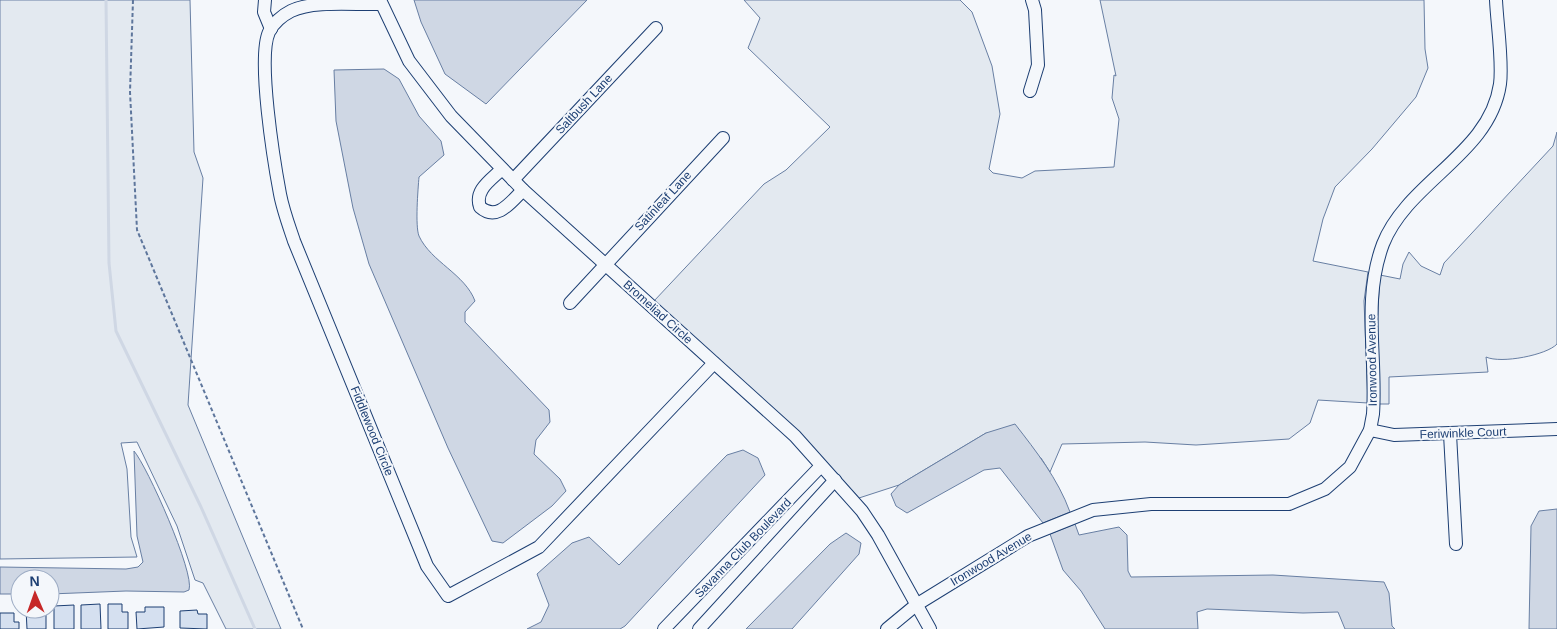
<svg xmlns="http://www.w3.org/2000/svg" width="1557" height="629" viewBox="0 0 1557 629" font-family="Arial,sans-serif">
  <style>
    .green { fill: #e3e9f0; stroke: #687fa3 }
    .water { fill: #cfd7e4; stroke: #687fa3 }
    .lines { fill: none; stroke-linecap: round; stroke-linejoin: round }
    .stream { stroke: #cfd7e4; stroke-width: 3 }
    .building { fill: #d5e0f0; stroke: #1d3f73 }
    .minor-casing { stroke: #1d3f73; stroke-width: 14 }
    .path { stroke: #5e769c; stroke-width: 2; stroke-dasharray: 4 2.5; stroke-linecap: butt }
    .minor { stroke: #f4f7fb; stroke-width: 12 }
    .labels { text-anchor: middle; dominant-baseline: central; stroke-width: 4; stroke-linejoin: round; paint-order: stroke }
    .street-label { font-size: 12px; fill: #1d3f73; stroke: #f4f7fb }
  </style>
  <rect width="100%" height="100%" fill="#f4f7fb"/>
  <g class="green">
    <polygon points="0,0 190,0 194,152 203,178 188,405 281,629 226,629 203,583 195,580 177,526 137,442 121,443 127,469 131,537 137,557 0,559"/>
    <polygon points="744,0 960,0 972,12 992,66 1000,114 989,169 993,173 1022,178 1035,171 1114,167 1119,119 1112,98 1114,75 1116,76 1100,0 1424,0 1425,49 1428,68 1416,97 1372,149 1335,187 1323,219 1313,261 1368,272 1364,301 1368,403 1318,400 1310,423 1289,439 1196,445 1145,442 1062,444 1050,472 1041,458 986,433 899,485 859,498 798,431 654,301 764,184 786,170 830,127 748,48 760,18"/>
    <path d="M1557 132V344C1547 355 1501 364 1486 357L1488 372 1389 377V404H1379L1377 327 1380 275 1400 279 1403 264 1409 252 1421 266 1440 275 1444 263 1553 146Z"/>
  </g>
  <g class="water">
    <polygon points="414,0 587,0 486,104 445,74 421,22"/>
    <path d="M384 69 399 79 419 116 441 141 444 155 419 177C418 189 415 226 419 236 431 262 465 274 475 301L465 312V322L549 410 550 422 536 440 534 454 560 479 566 491 552 506 503 543 492 541 448 448 369 264 353 208 336 121 334 70Z"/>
    <path d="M1015 424C1036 451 1058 479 1070 512L1043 523 1000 468 984 470 907 513 896 506 891 494 899 485 986 433Z"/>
    <polygon points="743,450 758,458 765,475 625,626 620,629 527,629 541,622 549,605 537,574 572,543 589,537 619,565 727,455"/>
    <path d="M134 451C147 466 195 573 189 590L184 592 126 591 50 594V579H20V594H0V567L126 569 138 567 143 562 137 536Z"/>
    <polygon points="1557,509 1557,629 1529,629 1531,526 1539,511"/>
    <polygon points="1075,524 1079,535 1119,527 1127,535 1128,571 1131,577 1273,575 1384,582 1389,593 1392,626 1395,629 1345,629 1338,612 1303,613 1207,609 1197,612 1198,629 1105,629 1081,591 1063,570 1050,534"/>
    <polygon points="846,533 861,543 859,554 792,629 746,629 830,544"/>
  </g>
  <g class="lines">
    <polyline class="stream" points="106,0 109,263 116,331 201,507 255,629"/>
  </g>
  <g class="building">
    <polygon points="100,604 101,629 81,629 81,605"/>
    <polygon points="108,604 122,604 122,612 128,612 128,629 108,629"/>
    <polygon points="74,605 74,629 54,629 54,606"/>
    <polygon points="145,607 164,607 164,627 137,629 136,612 145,612"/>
    <polygon points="26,609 46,609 46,629 27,629"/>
    <polygon points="197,610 198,614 207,614 207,629 180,628 180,611"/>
    <polygon points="0,613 14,613 14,622 19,622 19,629 0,629"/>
  </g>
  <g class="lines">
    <defs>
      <g id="minor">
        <polyline points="265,0 264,12 271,29"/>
        <polyline points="380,0 409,61 451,116 523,190 795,436 862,511 878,535 930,629"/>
        <path d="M381 4C355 5 314 0 291 11 283 15 273 23 269 32 257 58 274 162 280 194 283 210 289 226 294 241L427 566 448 596 539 547 714 363"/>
        <polyline points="1030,91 1038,65 1035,10 1032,0"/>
        <path d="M502 169C491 180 474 190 480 207 497 222 511 202 523 190"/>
        <polyline points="513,180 656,28"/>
        <polyline points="570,303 723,138"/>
        <polyline points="1370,430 1394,435 1557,429"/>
        <polyline points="1450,434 1456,544"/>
        <polyline points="664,629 821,466"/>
        <polyline points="699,629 835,480"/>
        <path d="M887 629 916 605 1028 536 1093 510 1151 504H1289L1325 489 1350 467 1370 430 1373 414C1377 356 1362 300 1383 244 1408 181 1490 154 1500 84 1503 62 1497 23 1496 0"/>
      </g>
    </defs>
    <use href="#minor" class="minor-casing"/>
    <polyline class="path" points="133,0 130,92 137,230 303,629"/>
    <use href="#minor" class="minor"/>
  </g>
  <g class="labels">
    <g class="street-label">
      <text transform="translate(584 104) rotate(-47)">Saltbush Lane</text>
      <text transform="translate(663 201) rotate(-47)">Satinleaf Lane</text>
      <text transform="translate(658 312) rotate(42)">Bromeliad Circle</text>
      <text transform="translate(1372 360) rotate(-91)">Ironwood Avenue</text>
      <text transform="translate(372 431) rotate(68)">Fiddlewood Circle</text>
      <text transform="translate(1463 433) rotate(-2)">Feriwinkle Court</text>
      <text transform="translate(743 548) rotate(-46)">Savanna Club Boulevard</text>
      <text transform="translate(991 559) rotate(-31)">Ironwood Avenue</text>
    </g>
  </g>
  <g transform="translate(35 594) rotate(358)"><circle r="24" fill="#f4f7fb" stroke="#9eadc5"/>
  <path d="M0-4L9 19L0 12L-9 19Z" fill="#c62828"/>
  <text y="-8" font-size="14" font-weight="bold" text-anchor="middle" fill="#1d3f73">N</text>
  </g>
</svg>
